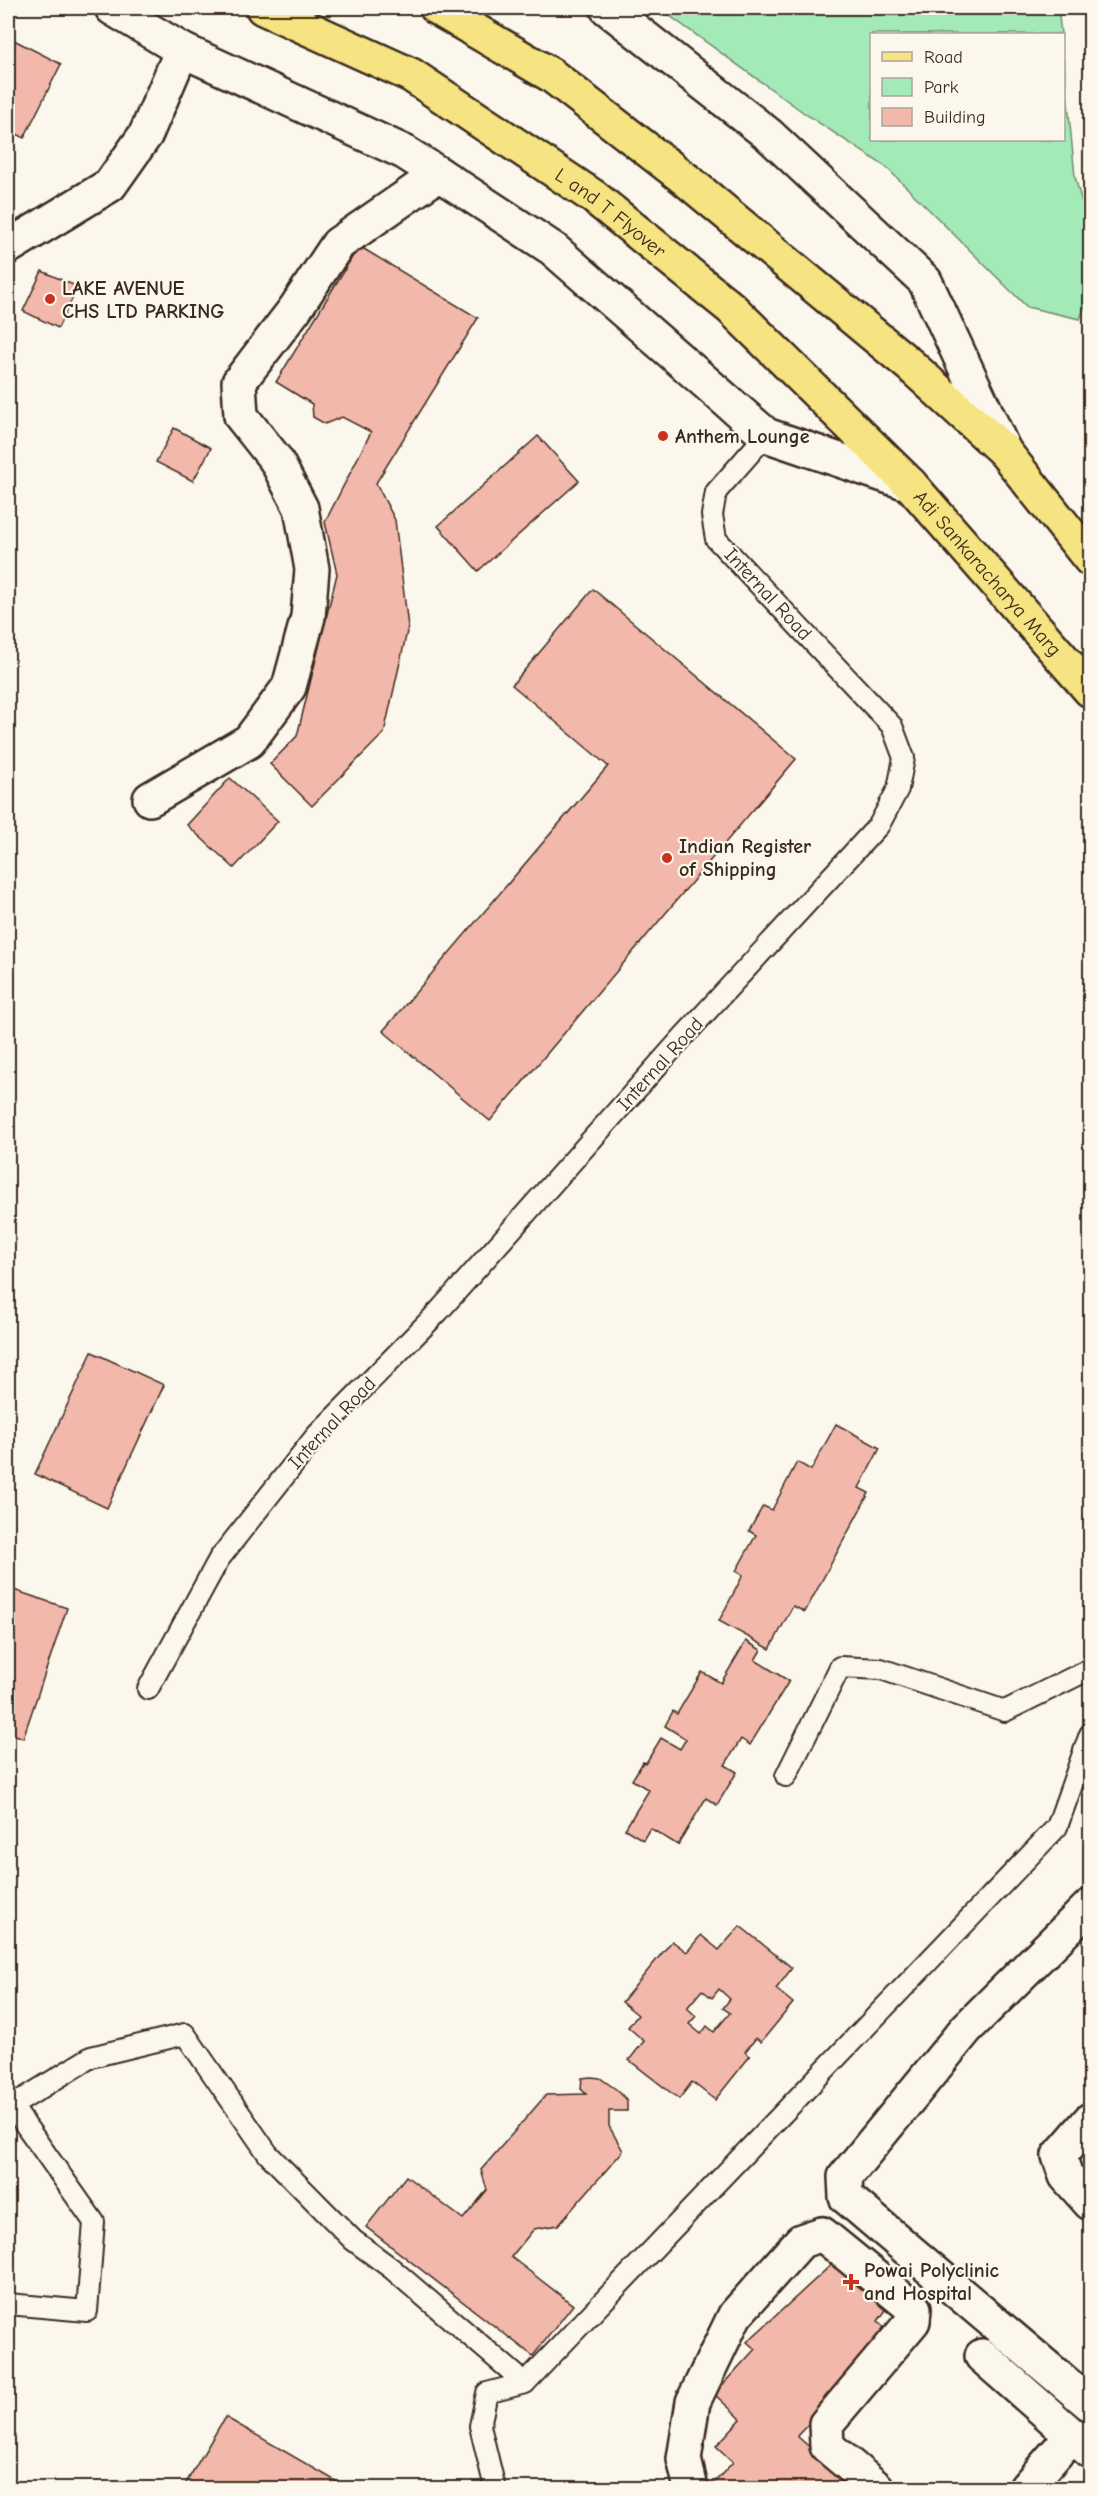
<svg xmlns="http://www.w3.org/2000/svg" width="1098" height="2496" viewBox="0 0 1098 2496" font-family="'Comic Neue',sans-serif">
  <style>
    .green { fill: #a3eab8; stroke: #6f8a6b; stroke-width: 1.5 }
    .building { fill: #f2b8ab; stroke: #3b2a1e; stroke-width: 1.5; fill-rule: evenodd }
    .lines { fill: none; stroke-linecap: round; stroke-linejoin: round }
    .service-casing { stroke: #3b2a1e; stroke-width: 24 }
    .minor-casing { stroke: #3b2a1e; stroke-width: 38 }
    .tertiary-casing { stroke: #3b2a1e; stroke-width: 38 }
    .primary-casing { stroke: #3b2a1e; stroke-width: 38 }
    .service { stroke: #fbf7ec; stroke-width: 20 }
    .minor { stroke: #fbf7ec; stroke-width: 33 }
    .tertiary { stroke: #fbf7ec; stroke-width: 33 }
    .primary { stroke: #f6e381; stroke-width: 33 }
    .poi-dot { fill: #c8321e; stroke: #fbf7ec; stroke-width: 2 }
    .labels { text-anchor: middle; dominant-baseline: central; stroke-width: 4.5; stroke-linejoin: round; paint-order: stroke }
    .street-label { font-size: 20px; fill: #3b2a1e; stroke: #fbf7ec }
    .poi-label { font-size: 20px; font-weight: bold; fill: #3b2a1e; stroke: #fbf7ec; text-anchor: start }
  </style>
  <rect width="100%" height="100%" fill="#fbf7ec"/>
  <filter id="ink" filterUnits="userSpaceOnUse"><feTurbulence type="fractalNoise" baseFrequency=".0167" numOctaves="2"/><feDisplacementMap in="SourceGraphic" scale="12" xChannelSelector="R" yChannelSelector="G"/><feConvolveMatrix kernelMatrix="1 2 1 2 8 2 1 2 1" color-interpolation-filters="sRGB"/></filter>
  <g filter="url(#ink)">
    <polygon class="green" points="659,8 1058,8 1061,34 872,34 872,140 1064,140 1064,61 1075,177 1090,231 1090,292 1080,319 1027,307 886,167 807,115"/>
    <g class="building">
      <polygon points="8,37 61,64 24,138 8,129"/>
      <polygon points="359,246 478,318 376,483 395,520 408,627 384,733 312,806 270,764 297,736 337,574 325,522 371,432 342,417 325,424 313,417 312,404 276,382"/>
      <polygon points="42,271 78,287 58,328 23,311"/>
      <polygon points="174,428 211,448 193,481 156,462"/>
      <polygon points="538,436 579,481 478,571 438,526"/>
      <polygon points="593,589 796,759 490,1121 383,1031 608,766 512,685"/>
      <polygon points="230,778 278,821 234,868 187,825"/>
      <polygon points="92,1352 164,1385 107,1508 35,1474"/>
      <polygon points="836,1424 880,1448 859,1488 869,1493 805,1612 793,1606 770,1649 719,1621 743,1575 736,1571 756,1535 749,1531 763,1506 772,1510 797,1462 811,1470"/>
      <polygon points="8,1588 67,1608 23,1738 8,1732"/>
      <polygon points="746,1641 761,1650 755,1660 789,1681 750,1745 741,1739 725,1765 737,1772 717,1805 706,1798 678,1845 650,1828 643,1840 625,1829 649,1790 632,1780 643,1762 646,1763 661,1738 680,1749 686,1739 665,1726 673,1711 677,1714 702,1672 721,1683"/>
      <path d="M740 1926 792 1968 776 1989 793 2003 761 2042 756 2038 745 2052 750 2056 715 2100 692 2082 679 2099 629 2060 644 2041 628 2027 638 2015 622 2002 672 1941 687 1952 701 1935 719 1950ZM719 1989 730 1999 723 2008 730 2013 714 2032 707 2026 701 2034 689 2024 696 2016 687 2008 702 1990 712 1998Z"/>
      <polygon points="591,2077 600,2078 617,2090 627,2100 627,2111 609,2111 609,2126 623,2151 558,2225 534,2229 511,2257 573,2305 533,2356 366,2227 406,2176 463,2219 487,2190 481,2170 546,2095 586,2094 581,2089 582,2078"/>
      <polygon points="831,2265 889,2306 878,2321 892,2335 797,2436 856,2488 714,2488 711,2486 733,2462 716,2446 741,2419 714,2394 755,2349 747,2342"/>
      <polygon points="225,2417 348,2488 183,2488"/>
    </g>
    <g class="lines">
      <defs>
        <g id="service">
          <polyline points="148,1689 219,1559 316,1436 439,1311 683,1037 879,825 898,789 904,758 892,726 716,539 712,515 716,492 766,435"/>
          <polyline points="786,1776 840,1667 881,1669 1005,1711 1090,1669"/>
          <polyline points="8,2304 87,2311 94,2222 12,2106 91,2057 185,2034 268,2154 353,2240 391,2268 525,2383"/>
          <polyline points="495,2488 480,2426 487,2393 525,2383 1057,1827 1090,1734"/>
        </g>
        <g id="minor">
          <polyline points="8,247 110,185 146,134 182,50"/>
          <polyline points="150,799 249,741 289,687 308,617 312,569 301,508 276,460 241,416 239,382 295,309 338,244 439,174"/>
          <polyline points="1090,1906 966,2029 845,2177 846,2197 1090,2404"/>
          <polyline points="1090,2120 1059,2156 1066,2176 1090,2203"/>
          <polyline points="982,2356 1090,2451"/>
          <polyline points="691,2488 684,2459 693,2402 735,2315 801,2241 822,2234 914,2309 913,2321 826,2424 827,2446 877,2488"/>
          <polyline points="1026,2488 1072,2435"/>
        </g>
        <g id="tertiary">
          <polyline points="112,8 182,50 404,152 439,174 553,249 766,435 910,484"/>
          <polyline points="607,8 769,135 925,281 1004,451"/>
        </g>
        <g id="primary">
          <path id="s1" d="M263 8 411 75 594 197 731 308 910 484 1090 690"/>
          <polyline points="437,8 551,75 684,178 911,366 1004,451 1090,559"/>
        </g>
      </defs>
      <use href="#service" class="service-casing"/>
      <use href="#minor" class="minor-casing"/>
      <use href="#tertiary" class="tertiary-casing"/>
      <use href="#primary" class="primary-casing"/>
      <use href="#service" class="service"/>
      <use href="#minor" class="minor"/>
      <use href="#tertiary" class="tertiary"/>
      <use href="#primary" class="primary"/>
    </g>
  </g>
  <g class="poi-dot">
    <circle cx="50" cy="299" r="6"/>
    <circle cx="663" cy="436" r="6"/>
    <circle cx="667" cy="858" r="6"/>
    <path d="M848 2273h6v6h6v6h-6v6h-6v-6h-6v-6h6z"/>
  </g>
  <g class="labels">
    <g class="street-label">
      <text stroke="none"><textPath href="#s1" startOffset="405">L and T Flyover</textPath></text>
      <text stroke="none"><textPath href="#s1" startOffset="928">Adi Sankaracharya Marg</textPath></text>
      <text transform="translate(768 594) rotate(47)">Internal Road</text>
      <text transform="translate(660 1064) rotate(-48)">Internal Road</text>
      <text transform="translate(332 1423) rotate(-47)">Internal Road</text>
    </g>
    <g class="poi-label">
      <text x="62" y="288">LAKE AVENUE<tspan x="62" dy="23">CHS LTD PARKING</tspan></text>
      <text x="675" y="436">Anthem Lounge</text>
      <text x="679" y="846">Indian Register<tspan x="679" dy="23">of Shipping</tspan></text>
      <text x="864" y="2270">Powai Polyclinic<tspan x="864" dy="23">and Hospital</tspan></text>
    </g>
  </g>
  <rect width="1098" height="2496" fill="none" stroke="#fbf7ec" stroke-width="30"/>
  <rect x="15" y="15" width="1068" height="2466" fill="none" stroke="#3b2a1e" stroke-width="2" filter="url(#ink)"/>
  <rect x="870" y="33" width="195" height="108" fill="#fbf7ec" stroke="#aea59a" stroke-width="1.5"/>
  <rect x="882" y="52" width="30" height="9" fill="#f6e381" stroke="#aea59a" stroke-width="1.5"/>
  <text x="924" y="63" font-size="18" fill="#3b2a1e">Road</text>
  <rect x="882" y="78" width="30" height="18" fill="#a3eab8" stroke="#aea59a" stroke-width="1.5"/>
  <text x="924" y="93" font-size="18" fill="#3b2a1e">Park</text>
  <rect x="882" y="108" width="30" height="18" fill="#f2b8ab" stroke="#aea59a" stroke-width="1.5"/>
  <text x="924" y="123" font-size="18" fill="#3b2a1e">Building</text>
</svg>
